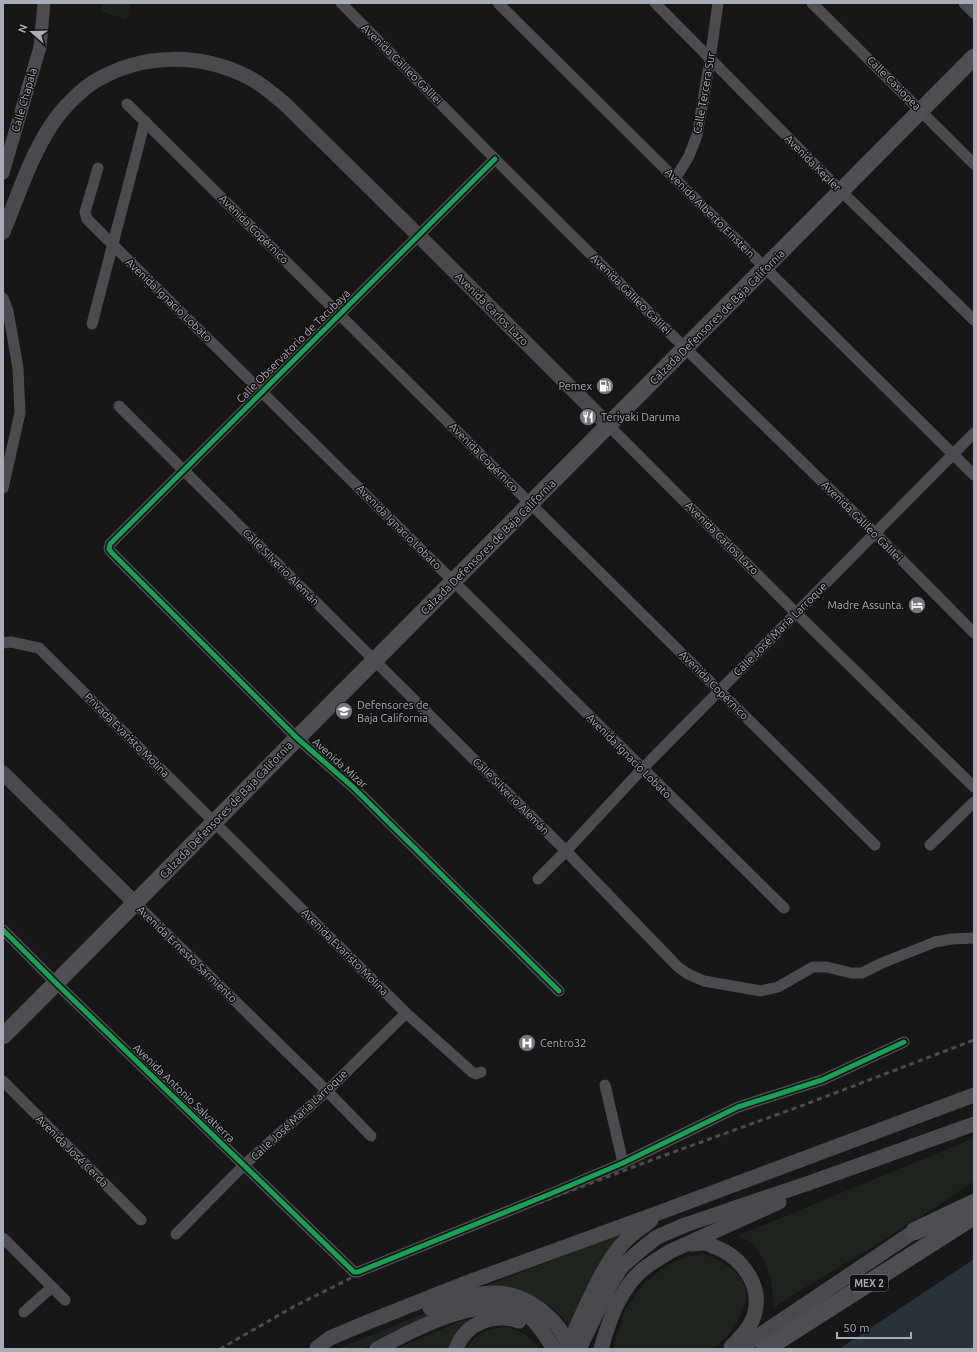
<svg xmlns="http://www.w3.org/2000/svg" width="977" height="1352" viewBox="0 0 977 1352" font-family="Ubuntu,sans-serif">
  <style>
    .green { fill: #1d241e }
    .water { fill: #2a3239 }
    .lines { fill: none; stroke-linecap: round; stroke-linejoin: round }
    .minor { stroke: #4b4c50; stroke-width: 11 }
    .tertiary { stroke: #4b4c50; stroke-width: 13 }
    .secondary { stroke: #4a4a4e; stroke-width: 15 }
    .primary { stroke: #4d4f52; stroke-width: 17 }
    .trunk { stroke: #4e4e52; stroke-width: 18 }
    .rail { stroke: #4b4c4f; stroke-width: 3; stroke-dasharray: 5 4; stroke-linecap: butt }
    .secondary-bridge { stroke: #4a4a4e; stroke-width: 15 }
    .cycleway-casing { stroke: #111113; stroke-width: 8 }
    .cycleway { stroke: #1a9f57; stroke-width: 5 }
    .labels { text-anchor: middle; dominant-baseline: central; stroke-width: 3; stroke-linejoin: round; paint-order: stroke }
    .shield { fill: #111113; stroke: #7b7e86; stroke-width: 1 }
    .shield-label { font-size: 10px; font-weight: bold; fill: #a8adb8 }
    .street-label { font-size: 11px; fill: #a8adb8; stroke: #111113 }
    .poi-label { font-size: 11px; fill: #a8adb8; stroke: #111113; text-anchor: start }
  </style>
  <rect width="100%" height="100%" fill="#171717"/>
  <g class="green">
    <polygon points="103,3 131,3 126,19 100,11"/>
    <polygon points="974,1138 974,1181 921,1217 774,1307 771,1281 764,1260 752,1243 737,1236"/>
    <path d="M625 1232 571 1329C558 1310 540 1295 517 1290 506 1287 494 1288 483 1287Z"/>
    <path d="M704 1254C725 1262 753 1278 745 1304 743 1309 741 1313 739 1318 734 1329 723 1342 713 1349H613L625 1309 646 1281 671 1263 686 1257Z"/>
    <polygon points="461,1303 361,1349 337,1349 423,1314"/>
    <polygon points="481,1316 453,1349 395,1349 461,1321"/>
    <path d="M505 1327C520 1330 530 1335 539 1349H466C475 1333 487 1329 505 1327Z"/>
  </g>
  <polygon class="water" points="974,1259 974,1349 839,1349"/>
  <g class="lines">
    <g class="minor">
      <polyline points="341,3 495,159 685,348 875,533 974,633"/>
      <polyline points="498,3 974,475"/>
      <polyline points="655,3 841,191 974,320"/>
      <polyline points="812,3 974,164"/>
      <polyline points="964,3 974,13"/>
      <polyline points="127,104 875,845"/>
      <polyline points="495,159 110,544 109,549 112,553 297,738 354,788 559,991"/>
      <path d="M98 168 85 212 87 219 113 245C337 465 559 688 784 908"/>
      <polyline points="675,179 689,156 697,135 710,60 718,3"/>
      <polyline points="3,298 8,311 18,368 20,413 3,488"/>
      <polyline points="92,324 145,121"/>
      <polyline points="119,406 566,851 678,967 688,974 704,981 761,991 778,987 813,967 827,967 851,973 862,973 882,963 935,942 952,939 974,938"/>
      <polyline points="609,426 796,613 974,787"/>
      <polyline points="3,643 11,642 39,648 406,1013 472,1072 476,1074 481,1072"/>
      <polyline points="930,845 974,802"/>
      <polyline points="538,879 566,851 642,769 974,433"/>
      <polyline points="135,903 327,1091 371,1136"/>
      <polyline points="3,930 56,983 354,1272 358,1272 550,1194 623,1163 738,1107 822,1080 904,1042"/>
      <polyline points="3,1081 141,1220"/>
      <polyline points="605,1085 623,1163"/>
      <polyline points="176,1234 244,1165 327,1091 406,1013"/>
      <polyline points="3,1238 65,1300"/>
      <polyline points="24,1312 52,1287"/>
    </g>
    <polyline class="tertiary" points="3,173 40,47 44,3"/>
    <g class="secondary">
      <path d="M3 232C18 196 30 157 52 124 62 109 81 89 97 80 144 53 200 53 248 77 262 84 274 95 285 104L418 235 609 426"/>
      <polyline points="3,773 135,903"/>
      <path d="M691 1244C695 1244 699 1243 703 1243 707 1243 711 1245 715 1247 740 1256 762 1284 755 1312 752 1326 741 1337 731 1347"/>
      <path d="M430 1308C481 1289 520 1281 559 1328"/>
      <polyline points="317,1348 330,1338 368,1322 466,1283 661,1212 974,1095"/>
      <path d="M377 1349C416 1328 491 1287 532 1319 540 1326 548 1340 554 1349"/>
      <path d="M456 1349C466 1322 494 1313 519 1321"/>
      <path d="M566 1349C583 1316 601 1264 627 1239 634 1232 643 1227 651 1220"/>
      <polyline points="579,1349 610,1285 622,1266 643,1248 657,1237 685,1225 809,1183 974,1124"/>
      <path d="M601 1349C608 1324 617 1296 636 1276 645 1266 659 1258 671 1251L779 1202"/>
      <polyline points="739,1349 924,1225"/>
    </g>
    <path class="primary" d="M3 1036C128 912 250 784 375 660L974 57"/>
    <g class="trunk">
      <polyline points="915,1231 974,1203"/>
      <polyline points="765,1349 974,1216"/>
    </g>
    <polyline class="rail" points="220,1349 293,1307 359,1274 428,1245 657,1158 801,1106 974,1040"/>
    <polyline class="secondary-bridge" points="559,1328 571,1349"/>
    <defs>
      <g id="cycleway">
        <polyline points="495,159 110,544 109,549 112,553 297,738 354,788 559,991"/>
        <polyline points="3,930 56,983 354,1272 358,1272 550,1194 623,1163 738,1107 822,1080 904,1042"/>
      </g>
    </defs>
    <use href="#cycleway" class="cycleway-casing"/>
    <use href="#cycleway" class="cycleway"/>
  </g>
  <defs>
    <symbol id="fuel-disc" viewBox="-11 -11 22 22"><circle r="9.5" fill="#757880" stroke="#111113"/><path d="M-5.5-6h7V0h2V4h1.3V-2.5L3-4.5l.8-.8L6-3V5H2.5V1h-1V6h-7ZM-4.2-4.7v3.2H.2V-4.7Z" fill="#fff"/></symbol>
    <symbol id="restaurant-disc" viewBox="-11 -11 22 22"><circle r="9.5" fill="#757880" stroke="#111113"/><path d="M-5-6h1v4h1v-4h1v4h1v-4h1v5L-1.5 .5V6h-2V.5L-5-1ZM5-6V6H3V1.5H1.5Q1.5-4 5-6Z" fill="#fff"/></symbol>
    <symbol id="hotel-disc" viewBox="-11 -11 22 22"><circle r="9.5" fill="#757880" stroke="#111113"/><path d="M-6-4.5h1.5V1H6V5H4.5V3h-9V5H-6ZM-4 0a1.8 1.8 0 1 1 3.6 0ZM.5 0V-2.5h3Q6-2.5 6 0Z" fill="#fff"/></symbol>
    <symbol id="school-disc" viewBox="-11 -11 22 22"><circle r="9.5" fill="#757880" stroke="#111113"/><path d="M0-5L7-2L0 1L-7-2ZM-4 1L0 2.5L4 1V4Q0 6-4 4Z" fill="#fff"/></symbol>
    <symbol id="hospital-disc" viewBox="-11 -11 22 22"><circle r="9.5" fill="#757880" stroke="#111113"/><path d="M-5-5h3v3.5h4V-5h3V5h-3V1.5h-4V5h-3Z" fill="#fff"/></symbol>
  </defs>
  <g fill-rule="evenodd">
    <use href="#fuel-disc" x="595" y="376" width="20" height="20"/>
    <use href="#restaurant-disc" x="578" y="407" width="20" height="20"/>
    <use href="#hotel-disc" x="907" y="595" width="20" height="20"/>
    <use href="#school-disc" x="334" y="701" width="20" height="20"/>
    <use href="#hospital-disc" x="517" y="1033" width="20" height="20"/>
  </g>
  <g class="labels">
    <rect class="shield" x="850" y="1275" width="38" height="16" rx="3"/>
    <g class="shield-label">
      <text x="869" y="1283">MEX 2</text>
    </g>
    <g class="street-label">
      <text transform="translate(402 64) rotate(45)">Avenida Galileo Galilei</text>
      <text transform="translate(894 83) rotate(45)">Calle Casiopea</text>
      <text transform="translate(704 93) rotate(-80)">Calle Tercera Sur</text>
      <text transform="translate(24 100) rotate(-74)">Calle Chapala</text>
      <text transform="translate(813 163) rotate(45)">Avenida Kepler</text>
      <text transform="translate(710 213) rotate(45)">Avenida Alberto Einstein</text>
      <text transform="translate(254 229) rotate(45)">Avenida Copérnico</text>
      <text transform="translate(631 294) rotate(45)">Avenida Galileo Galilei</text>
      <text transform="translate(169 300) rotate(44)">Avenida Ignacio Lobato</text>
      <text transform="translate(492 309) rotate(45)">Avenida Carlos Lazo</text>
      <text transform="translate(717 317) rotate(-45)">Calzada Defensores de Baja California</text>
      <text transform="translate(293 346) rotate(-45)">Calle Observatorio de Tacubaya</text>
      <text transform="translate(484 457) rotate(45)">Avenida Copérnico</text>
      <text transform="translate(862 521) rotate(45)">Avenida Galileo Galilei</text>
      <text transform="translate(399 527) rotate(45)">Avenida Ignacio Lobato</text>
      <text transform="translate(722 538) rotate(45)">Avenida Carlos Lazo</text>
      <text transform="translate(488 547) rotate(-45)">Calzada Defensores de Baja California</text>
      <text transform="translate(281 567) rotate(45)">Calle Silverio Alemán</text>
      <text transform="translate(780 629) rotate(-45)">Calle José María Larroque</text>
      <text transform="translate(714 685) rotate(45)">Avenida Copérnico</text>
      <text transform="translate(127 735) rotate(45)">Privada Evaristo Molina</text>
      <text transform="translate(629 756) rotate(45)">Avenida Ignacio Lobato</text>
      <text transform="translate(340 763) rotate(42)">Avenida Mizar</text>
      <text transform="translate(511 796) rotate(45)">Calle Silverio Alemán</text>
      <text transform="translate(226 810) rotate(-46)">Calzada Defensores de Baja California</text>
      <text transform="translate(345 952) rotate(45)">Avenida Evaristo Molina</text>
      <text transform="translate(187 954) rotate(44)">Avenida Ernesto Sarmiento</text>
      <text transform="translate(184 1093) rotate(44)">Avenida Antonio Salvatierra</text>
      <text transform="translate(299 1115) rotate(-43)">Calle José María Larroque</text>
      <text transform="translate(72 1151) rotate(45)">Avenida José Cerda</text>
    </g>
    <g class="poi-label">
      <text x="592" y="386" text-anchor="end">Pemex</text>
      <text x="601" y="417">Teriyaki Daruma</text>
      <text x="904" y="605" text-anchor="end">Madre Assunta.</text>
      <text x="357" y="705">Defensores de<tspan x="357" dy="13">Baja California</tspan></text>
      <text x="540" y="1043">Centro32</text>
    </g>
  </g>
  <rect width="977" height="1352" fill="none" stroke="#a8adb8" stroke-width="8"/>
  <g transform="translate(32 32) rotate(290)" stroke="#111113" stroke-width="3" paint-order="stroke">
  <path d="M0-3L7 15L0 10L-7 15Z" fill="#a8adb8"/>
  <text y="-6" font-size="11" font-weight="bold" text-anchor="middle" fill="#a8adb8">N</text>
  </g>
  <path d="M837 1332v6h74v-6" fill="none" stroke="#a8adb8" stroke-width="2"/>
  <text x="843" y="1332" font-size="12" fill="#a8adb8" stroke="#111113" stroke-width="3" paint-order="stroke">50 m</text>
</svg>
